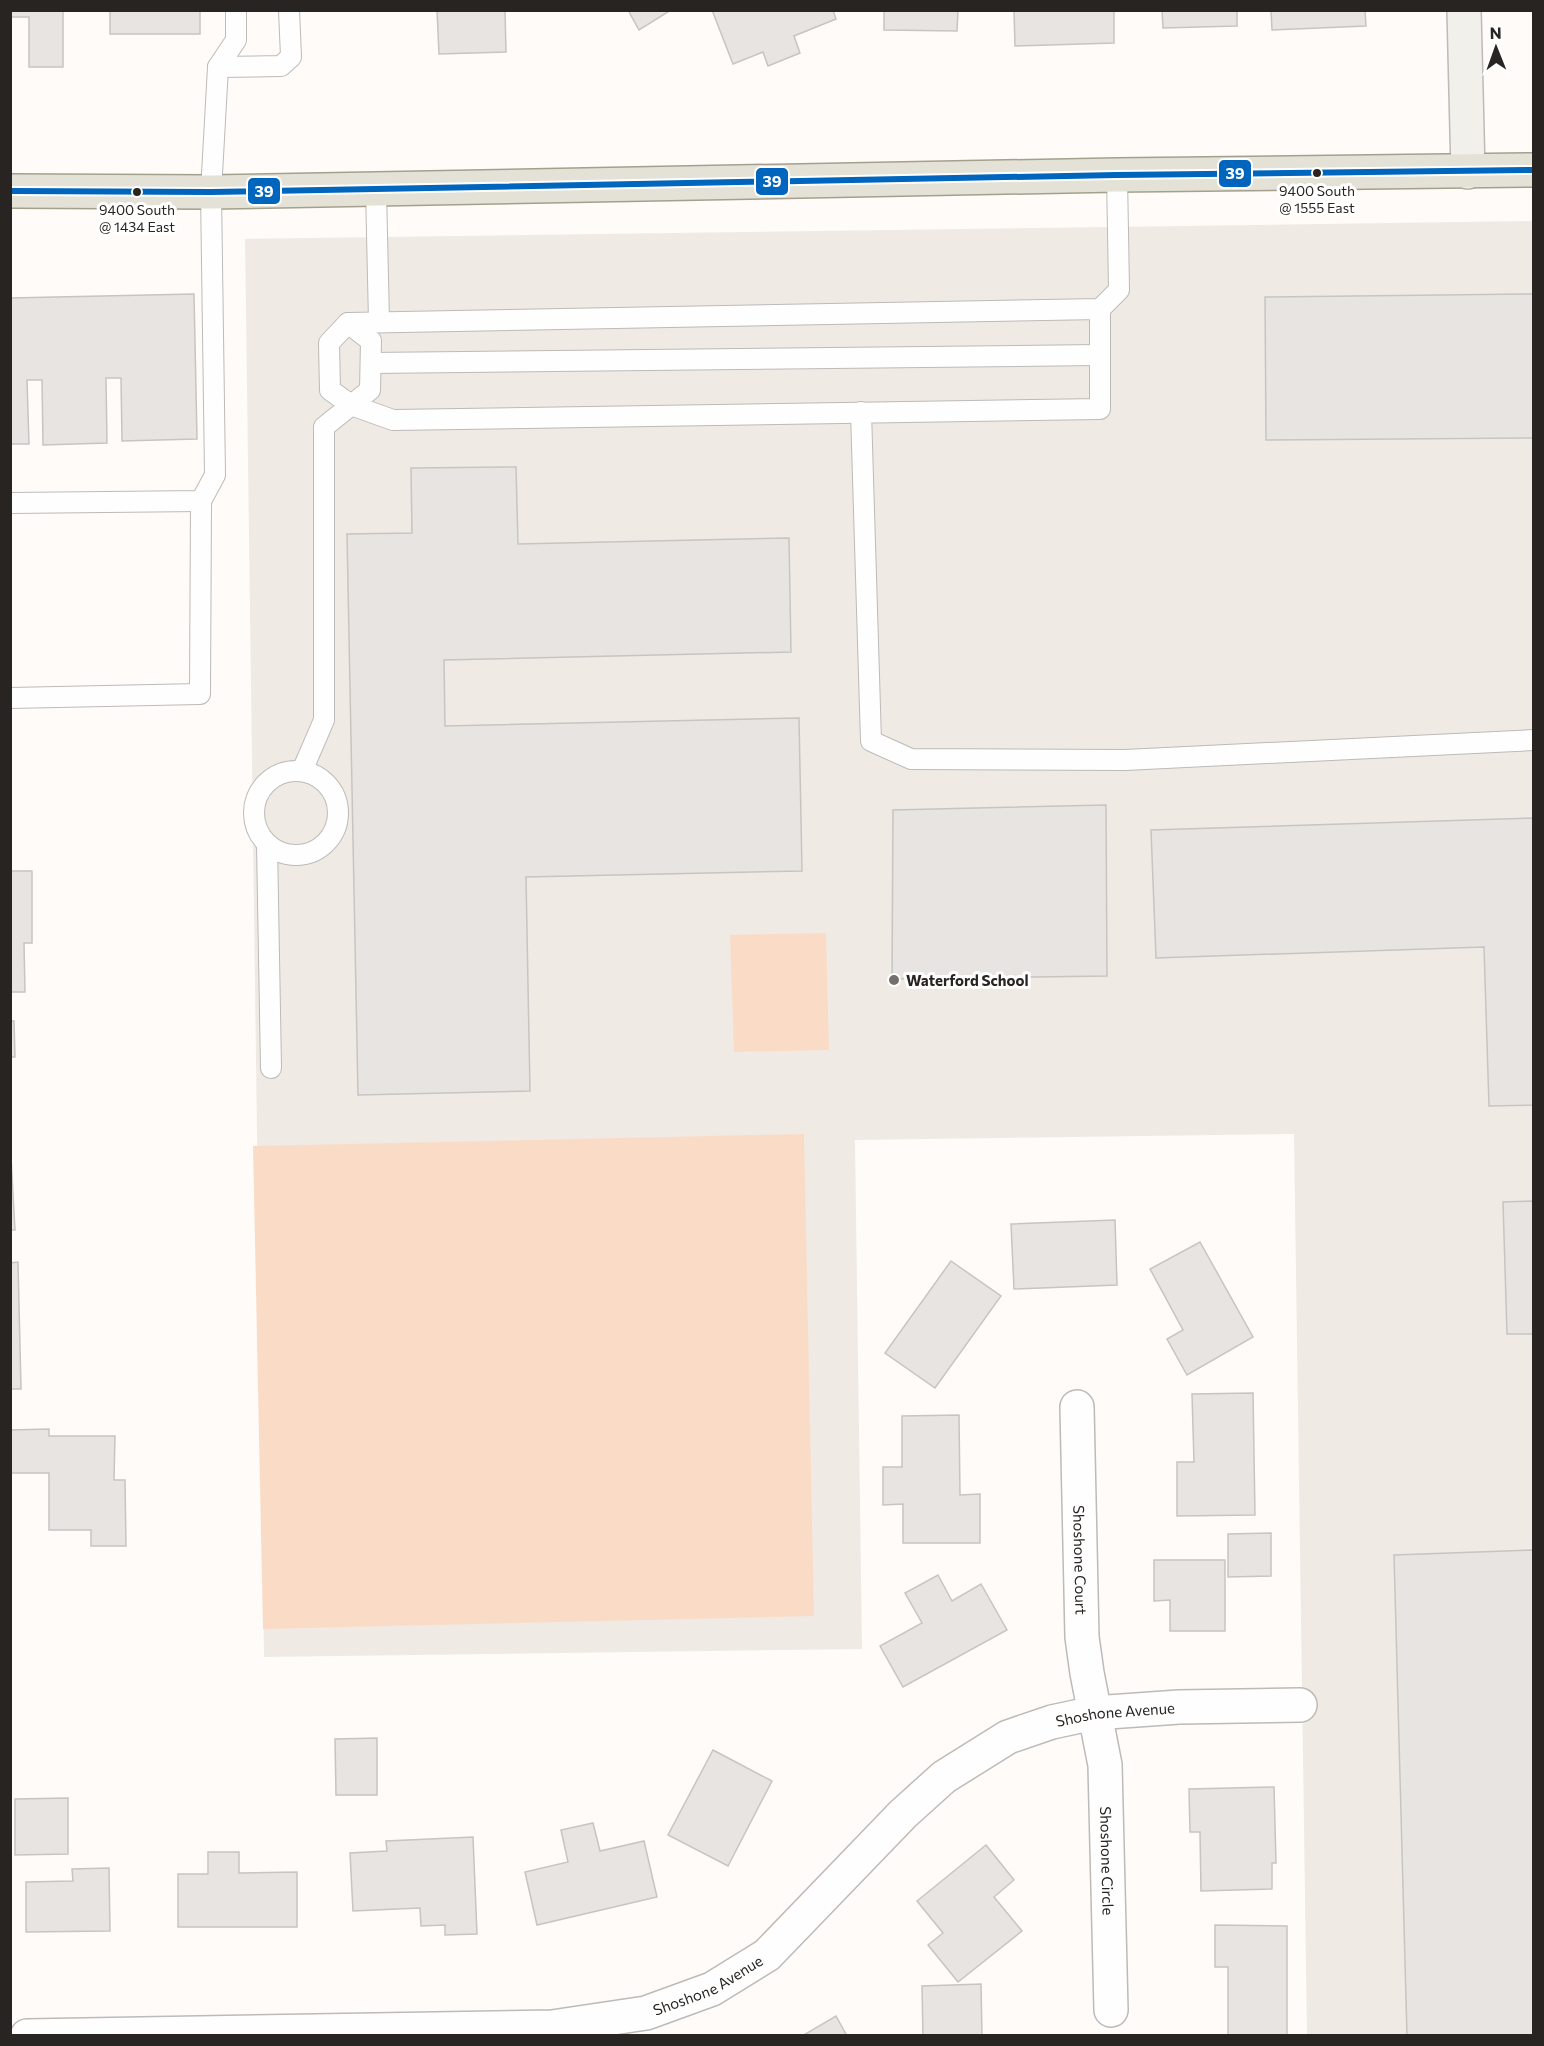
<svg xmlns="http://www.w3.org/2000/svg" width="1544" height="2046" viewBox="0 0 1544 2046" font-family="Commissioner,sans-serif">
  <style>
    .built { fill: #f0eae5 }
    .green { fill: #fadcc6 }
    .building { fill: #e7e4e2; stroke: #c7c4c2; stroke-width: 1.5 }
    .lines { fill: none; stroke-linecap: round; stroke-linejoin: round }
    .lane-casing { stroke: #bdbab8; stroke-width: 22 }
    .street-casing { stroke: #bdbab8; stroke-width: 36 }
    .secondary-casing { stroke: #bdbab8; stroke-width: 36 }
    .primary-casing { stroke: #a5a08d; stroke-width: 36 }
    .lane { stroke: #fffefe; stroke-width: 20 }
    .street { stroke: #fffefe; stroke-width: 33 }
    .secondary { stroke: #f1f0eb; stroke-width: 33 }
    .primary { stroke: #e4e1d6; stroke-width: 33 }
    .bus-1-casing { stroke: #fff; stroke-width: 10 }
    .bus-1 { stroke: #0065bd; stroke-width: 6 }
    .bus-dot { fill: #272421; stroke: #fff; stroke-width: 2 }
    .poi-dot { fill: #726f6d; stroke: #fff; stroke-width: 2 }
    .labels { text-anchor: middle; dominant-baseline: central; stroke-width: 6; stroke-linejoin: round; paint-order: stroke }
    .bus-label { font-size: 14px; fill: #272421; stroke: #fff }
    .poi-label { font-size: 15px; font-weight: bold; fill: #272421; stroke: #fff; text-anchor: start }
    .street-label { font-size: 15px; fill: #272421; stroke: #fff }
    .line-badge { stroke: #fff; stroke-width: 2 }
    .badge-label { font-size: 16px; text-anchor: middle; font-weight: bold; fill: #fff }
  </style>
  <rect width="100%" height="100%" fill="#fefbf9"/>
  <polygon class="built" points="1533,221 1533,2035 1307,2035 1294,1134 855,1140 862,1649 264,1657 245,239"/>
  <g class="green">
    <polygon points="826,933 829,1050 734,1052 730,935"/>
    <polygon points="804,1134 814,1616 263,1629 253,1146"/>
  </g>
  <g class="building">
    <polygon points="10,10 63,10 63,67 29,67 29,17 10,17"/>
    <rect x="110" y="10" width="90" height="24"/>
    <polygon points="437,10 505,10 506,52 439,54"/>
    <polygon points="628,10 671,10 639,30"/>
    <polygon points="712,10 833,10 836,19 794,36 800,53 768,66 763,52 733,64"/>
    <polygon points="884,10 958,10 957,31 884,30"/>
    <polygon points="1014,10 1114,10 1114,43 1015,46"/>
    <polygon points="1162,10 1237,10 1237,26 1163,28"/>
    <polygon points="1271,10 1365,10 1366,26 1272,30"/>
    <polygon points="194,294 197,439 122,441 121,378 106,378 107,443 43,445 42,380 27,380 29,444 10,444 10,298"/>
    <polygon points="1534,294 1534,438 1266,440 1265,297"/>
    <polygon points="516,467 518,544 789,538 791,652 444,660 445,726 799,718 802,871 526,877 530,1091 358,1095 347,534 412,533 411,468"/>
    <polygon points="1106,805 1107,976 892,979 893,810"/>
    <polygon points="1534,818 1534,1105 1489,1106 1484,947 1156,958 1151,830"/>
    <polygon points="10,871 32,871 32,943 24,943 25,992 10,992"/>
    <polygon points="10,1021 14,1021 15,1057 10,1057"/>
    <polygon points="10,1139 15,1230 10,1230"/>
    <polygon points="1534,1201 1534,1334 1507,1334 1503,1202"/>
    <polygon points="1115,1220 1117,1285 1014,1289 1011,1224"/>
    <polygon points="1200,1242 1253,1337 1187,1375 1167,1339 1183,1330 1150,1269"/>
    <polygon points="951,1261 1001,1296 935,1388 885,1353"/>
    <polygon points="18,1262 21,1389 10,1389 10,1263"/>
    <polygon points="1253,1393 1255,1515 1177,1516 1177,1462 1194,1462 1192,1394"/>
    <polygon points="959,1415 960,1495 980,1494 980,1543 903,1543 903,1504 883,1505 883,1467 902,1467 902,1416"/>
    <polygon points="49,1429 49,1436 115,1436 114,1480 125,1480 126,1546 91,1546 91,1530 49,1530 49,1473 10,1473 10,1430"/>
    <polygon points="1271,1533 1271,1576 1228,1577 1228,1534"/>
    <polygon points="1534,1550 1534,2036 1407,2036 1394,1555"/>
    <polygon points="1154,1560 1225,1560 1225,1631 1170,1631 1170,1600 1154,1601"/>
    <polygon points="938,1575 952,1601 981,1584 1007,1630 903,1687 880,1646 922,1623 905,1593"/>
    <polygon points="377,1738 377,1795 336,1795 335,1739"/>
    <polygon points="713,1750 772,1781 728,1866 668,1835"/>
    <polygon points="1274,1787 1276,1863 1272,1863 1272,1889 1201,1891 1200,1832 1190,1832 1189,1789"/>
    <polygon points="68,1798 68,1854 15,1855 15,1799"/>
    <polygon points="593,1823 600,1851 644,1841 657,1897 537,1925 525,1872 568,1862 561,1830"/>
    <polygon points="473,1837 477,1934 445,1935 445,1925 421,1926 420,1908 353,1911 350,1853 387,1851 386,1841"/>
    <polygon points="986,1845 1014,1880 994,1897 1022,1931 958,1982 928,1945 943,1933 917,1901"/>
    <polygon points="208,1852 239,1852 239,1873 297,1872 297,1927 178,1927 178,1874 208,1874"/>
    <polygon points="109,1868 110,1931 26,1932 26,1882 73,1881 72,1869"/>
    <polygon points="1215,1925 1287,1926 1287,2036 1228,2036 1228,1967 1215,1967"/>
    <polygon points="981,1984 982,2036 923,2036 922,1986"/>
    <polygon points="836,2016 847,2036 802,2036"/>
  </g>
  <g class="lines">
    <defs>
      <g id="lane">
        <polyline points="218,67 281,66 291,57 289,10"/>
        <polyline points="376,190 379,321"/>
        <polyline points="1100,309 1100,409 393,420 351,405 330,390 329,343 348,323 1100,309 1119,290 1117,175"/>
        <polyline points="371,363 1100,355"/>
        <polyline points="861,412 871,741 911,759 1125,760 1534,740"/>
        <polyline points="10,503 201,501 215,475 211,192 218,67 236,40 236,10"/>
        <polyline points="10,698 200,694 201,501"/>
        <circle cx="296" cy="813" r="42"/>
        <polyline points="302,771 324,720 324,427 370,390 371,341 348,323"/>
        <polyline points="267,844 271,1068"/>
      </g>
      <g id="street">
        <path id="s1" d="M1077 1407 1082 1637 1087 1673 1105 1765 1111 2010"/>
        <path id="s2" d="M27 2036 552 2027 646 2013 712 1989 767 1955 903 1814 944 1777 1008 1737 1052 1722 1094 1713 1179 1707 1300 1705"/>
      </g>
      <polyline id="secondary" points="1464,10 1468,172"/>
      <polyline id="primary" points="10,191 211,192 1117,175 1534,170"/>
    </defs>
    <use href="#lane" class="lane-casing"/>
    <use href="#street" class="street-casing"/>
    <use href="#secondary" class="secondary-casing"/>
    <use href="#primary" class="primary-casing"/>
    <use href="#lane" class="lane"/>
    <use href="#street" class="street"/>
    <use href="#secondary" class="secondary"/>
    <use href="#primary" class="primary"/>
    <defs>
      <polyline id="bus-1" points="10,191 211,192 1117,175 1534,170"/>
    </defs>
    <use href="#bus-1" class="bus-1-casing"/>
    <use href="#bus-1" class="bus-1"/>
  </g>
  <g class="bus-dot">
    <circle cx="1317" cy="173" r="5"/>
    <circle cx="137" cy="192" r="5"/>
  </g>
  <circle class="poi-dot" cx="894" cy="980" r="6"/>
  <g class="labels">
    <g class="bus-label">
      <text x="1317" y="190">9400 South<tspan x="1317" dy="17">@ 1555 East</tspan></text>
      <text x="137" y="209">9400 South<tspan x="137" dy="17">@ 1434 East</tspan></text>
    </g>
    <g class="poi-label">
      <text x="906" y="980">Waterford School</text>
    </g>
    <g class="street-label">
      <text stroke="none"><textPath href="#s1" startOffset="153">Shoshone Court</textPath></text>
      <text stroke="none"><textPath href="#s2" startOffset="1192">Shoshone Avenue</textPath></text>
      <text stroke="none"><textPath href="#s1" startOffset="456">Shoshone Circle</textPath></text>
      <text stroke="none"><textPath href="#s2" startOffset="688">Shoshone Avenue</textPath></text>
    </g>
  </g>
  <g class="line-badge">
    <rect x="1218" y="159" width="34" height="29" rx="6" fill="#0065bd"/>
    <rect x="755" y="167" width="34" height="29" rx="6" fill="#0065bd"/>
    <rect x="247" y="177" width="34" height="28" rx="6" fill="#0065bd"/>
  </g>
  <g class="badge-label">
    <text x="1235" y="179">39</text>
    <text x="772" y="187">39</text>
    <text x="264" y="197">39</text>
  </g>
  <rect width="1544" height="2046" fill="none" stroke="#272421" stroke-width="24"/>
  <g transform="translate(1496 48) rotate(359)" stroke="#ffffff" stroke-width="4.5" paint-order="stroke">
  <path d="M0-4.5L10 22L0 15L-10 22Z" fill="#272421"/>
  <text y="-9" font-size="16" font-weight="bold" text-anchor="middle" fill="#272421">N</text>
  </g>
</svg>
